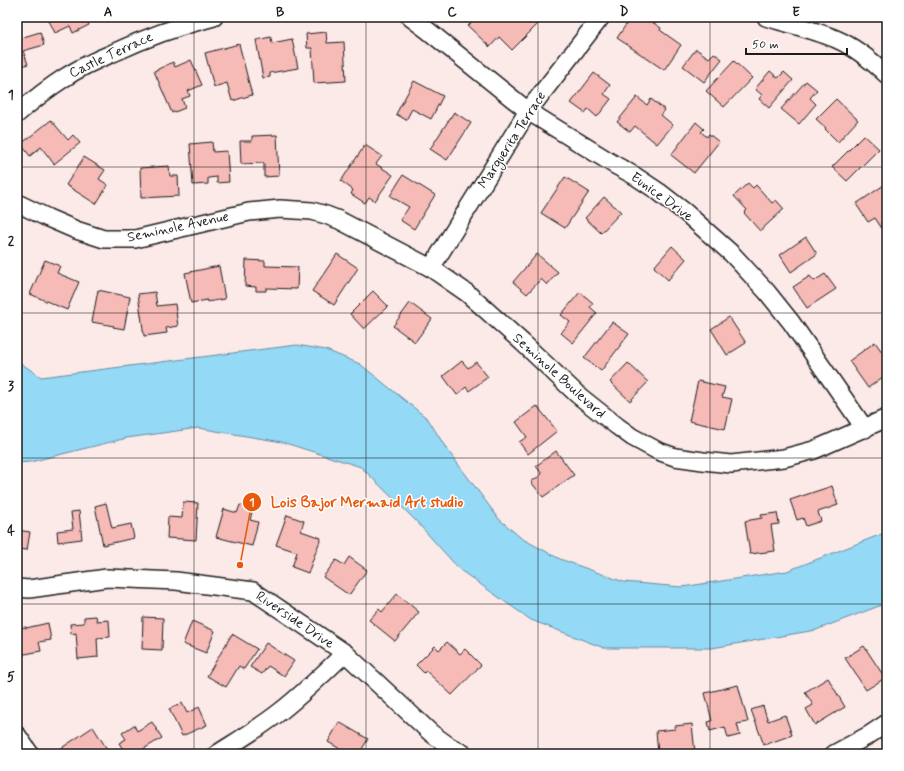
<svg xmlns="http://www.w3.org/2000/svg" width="904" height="771" viewBox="0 0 904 771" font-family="Mynerve,sans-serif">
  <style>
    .water { fill: #94d9f6; stroke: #648d9f }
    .building { fill: #f6bab7; stroke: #1c1c1c }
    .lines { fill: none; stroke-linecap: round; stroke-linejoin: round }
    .minor-casing { stroke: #1c1c1c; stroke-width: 20 }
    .minor { stroke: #fff; stroke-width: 17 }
    .grid { fill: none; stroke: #1c1c1c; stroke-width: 1; stroke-opacity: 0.55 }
    .labels { text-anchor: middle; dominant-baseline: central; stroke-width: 3; stroke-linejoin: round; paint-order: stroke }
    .street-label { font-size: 14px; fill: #1c1c1c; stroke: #fff }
    .leader { fill: none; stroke: #e8590c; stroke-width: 1.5 }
    .callout-dot { fill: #e8590c; stroke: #fff; stroke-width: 1.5 }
    .mark-label { font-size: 12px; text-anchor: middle; font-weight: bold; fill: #fff }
    .callout-label { font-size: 15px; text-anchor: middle; font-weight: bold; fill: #e8590c; stroke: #fff; stroke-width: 3; stroke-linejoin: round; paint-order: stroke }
    .neatline { fill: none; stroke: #1c1c1c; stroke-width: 1.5 }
    .grid-label { font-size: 13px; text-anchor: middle; font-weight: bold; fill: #1c1c1c }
  </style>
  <rect width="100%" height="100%" fill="#fceae9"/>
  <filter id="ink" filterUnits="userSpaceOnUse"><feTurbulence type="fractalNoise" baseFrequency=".025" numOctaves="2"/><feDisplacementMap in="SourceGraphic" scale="8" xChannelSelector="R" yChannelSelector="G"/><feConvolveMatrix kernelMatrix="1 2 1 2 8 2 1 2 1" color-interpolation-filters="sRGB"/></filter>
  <g filter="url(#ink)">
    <polygon class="water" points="297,345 326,350 360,364 428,419 446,448 499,519 521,538 560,559 624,582 682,587 787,571 887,532 887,603 816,630 712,648 604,648 531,620 460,570 415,520 361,467 282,442 198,428 127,438 30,462 17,463 17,360 19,362 41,377"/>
    <g class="building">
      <polygon points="47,17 86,17 89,25 73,33 70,26 55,33"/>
      <polygon points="476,17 533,17 539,23 512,50 499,37 490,47 468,26"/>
      <polygon points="631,17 645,17 661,28 660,30 681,45 664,70 617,38"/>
      <polygon points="40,32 44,45 23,51 28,64 19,67 21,75 17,77 17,39"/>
      <polygon points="326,32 327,43 344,42 346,81 314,83 312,48 307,48 306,34"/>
      <polygon points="271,37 272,43 292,39 298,68 270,73 270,77 263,78 256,40"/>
      <polygon points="239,44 252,95 232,101 227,83 214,87 205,53"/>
      <polygon points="696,49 709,58 714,53 722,59 704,82 683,66"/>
      <polygon points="191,60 202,85 188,91 190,96 182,99 185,108 172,113 154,71 173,62 175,67"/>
      <polygon points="734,61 752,78 724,107 706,91"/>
      <polygon points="770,71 778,78 784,72 793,80 769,108 759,99 762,95 755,89"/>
      <polygon points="594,73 610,85 604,94 611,99 597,117 588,109 585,113 571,103"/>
      <polygon points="414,81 443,96 431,119 412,109 406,120 396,114"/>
      <polygon points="806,81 817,90 810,98 816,104 799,124 781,109"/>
      <polygon points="637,97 647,105 651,99 665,110 661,115 673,125 657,144 635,126 630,132 617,122"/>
      <polygon points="836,99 858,120 838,142 825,129 826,128 816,119"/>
      <polygon points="454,112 471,123 447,160 430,149"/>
      <polygon points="51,120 68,140 73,135 80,143 54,164 41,147 30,156 21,144"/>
      <polygon points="696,122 704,129 701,132 707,137 709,134 719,142 694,173 671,155"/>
      <polygon points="277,135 279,176 264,177 264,163 241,164 240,141 252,141 252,136"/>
      <polygon points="864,135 879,149 847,181 832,167"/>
      <polygon points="212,142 213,152 227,151 229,182 217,183 217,177 208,178 208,184 193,185 190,144"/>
      <polygon points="365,145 382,156 376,164 393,175 375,201 369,197 365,203 351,194 353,190 341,181"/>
      <polygon points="84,157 105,170 99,179 108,185 96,204 66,185"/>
      <polygon points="169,166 170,176 178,176 179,196 141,198 140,168"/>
      <polygon points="403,175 435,195 414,229 400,220 409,207 390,196"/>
      <polygon points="565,177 589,192 565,228 541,213"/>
      <polygon points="748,183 753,188 756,185 772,203 776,200 784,209 760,231 744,213 747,210 734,196"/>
      <polygon points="887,183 887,236 875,218 868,222 856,204"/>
      <polygon points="604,197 621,212 601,233 585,218"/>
      <polygon points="806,237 817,254 791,272 780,255"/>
      <polygon points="672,246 686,259 668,280 654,267"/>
      <polygon points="337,254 358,268 334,305 312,291"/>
      <polygon points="537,254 558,272 547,285 541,279 527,294 513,282"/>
      <polygon points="45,260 60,266 57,273 79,282 67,310 30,294"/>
      <polygon points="246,260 265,261 265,266 298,267 297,289 266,288 266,291 256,291 256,287 245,286"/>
      <polygon points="219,266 225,299 207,302 207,300 191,303 185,273"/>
      <polygon points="825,274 836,289 807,308 793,287 810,276 814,281"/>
      <polygon points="98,290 130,297 124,329 113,327 114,326 92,322"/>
      <polygon points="373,291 388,306 364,329 350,314"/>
      <polygon points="155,292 157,306 175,304 178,326 166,328 167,333 144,336 138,294"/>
      <polygon points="580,292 593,303 590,307 597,313 573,343 561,333 570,322 561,315"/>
      <polygon points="410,303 432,319 415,342 393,326"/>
      <polygon points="729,317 746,343 727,355 711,329"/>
      <polygon points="612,322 629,334 601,371 584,358"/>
      <polygon points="875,342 887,359 887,370 882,374 884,376 868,388 849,361"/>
      <polygon points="462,361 468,368 476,362 488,377 469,391 466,387 457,395 443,376"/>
      <polygon points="628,363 648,382 630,401 610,382"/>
      <polygon points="698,381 725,387 722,397 732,399 725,429 689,421"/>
      <polygon points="537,406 557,431 528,454 519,442 527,437 516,422"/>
      <polygon points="556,451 574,475 543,497 531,482 542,474 536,466"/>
      <polygon points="832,486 838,505 818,512 821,521 806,526 803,518 797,520 790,500"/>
      <polygon points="183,502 198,503 196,540 167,538 168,517 182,518"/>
      <polygon points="106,503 112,528 131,524 134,538 103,545 95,506"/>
      <polygon points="240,505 253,508 250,520 258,522 252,546 216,537 224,509 237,513"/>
      <polygon points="79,511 82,539 58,542 57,531 73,529 71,512"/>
      <polygon points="777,513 779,524 771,525 775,551 750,554 745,521 762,518 761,515"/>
      <polygon points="287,515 304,521 301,531 321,538 308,573 292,567 297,552 276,545"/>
      <polygon points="17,530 30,532 27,550 17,549"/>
      <polygon points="349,557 367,570 349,595 323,577 336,560 344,565"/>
      <polygon points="397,594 419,612 395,641 369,620 379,609 382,612"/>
      <polygon points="96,616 97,621 109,620 110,637 97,638 98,657 78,659 76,633 71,634 70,624 84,623 84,617"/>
      <polygon points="143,617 163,618 162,650 142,649"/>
      <polygon points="192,621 215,631 206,653 183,644"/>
      <polygon points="48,623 51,640 39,642 41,651 20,655 17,637 17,628 26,627 26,628"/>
      <polygon points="232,634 257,649 244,669 239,666 226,687 207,676"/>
      <polygon points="447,642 460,654 465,649 481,665 452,695 426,671 424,673 416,665 435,646 439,650"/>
      <polygon points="266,643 294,661 284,676 268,666 262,674 250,667"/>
      <polygon points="864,646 885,678 866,690 845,658"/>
      <polygon points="828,678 845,707 815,725 806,709 813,705 805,692"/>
      <polygon points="738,685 748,722 737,724 740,735 728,738 725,727 710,731 708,722 712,721 705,693"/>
      <polygon points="182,703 187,713 199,707 207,725 182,736 169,709"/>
      <polygon points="763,706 768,721 785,715 792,735 764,745 751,710"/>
      <polygon points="152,722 162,738 135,754 126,754 119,743 126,739 122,733 134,725 137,731"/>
      <polygon points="339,722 368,739 359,754 349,754 328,742"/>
      <polygon points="692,724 695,753 658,754 656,731 675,729 675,726"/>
      <polygon points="93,727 107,749 99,754 64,754 60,749"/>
    </g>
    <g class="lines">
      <defs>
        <g id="minor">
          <polyline points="410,17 426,29 528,111 615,165 635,176 659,192 686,213 732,254 767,292 791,322 865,429"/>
          <path d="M766 17C789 24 814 30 836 39 855 47 872 61 887 75"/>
          <path d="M17 114C32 101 47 89 64 78 79 68 96 60 113 53 147 37 178 26 214 17"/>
          <polyline points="17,203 48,218 76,230 104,239 135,239 249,212 280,209 312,211 326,215 339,220 431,268 467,293 523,343 578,395 617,426 632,437 658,451 675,457 703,461 731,464 784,458 814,450 887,418"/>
          <polyline points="431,268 528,111 601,17"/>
          <polyline points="17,588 29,589 107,578 176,581 253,591 345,653 431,733 449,746 464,754"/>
          <polyline points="17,735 30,754"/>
          <path d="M217 754C239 740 261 727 281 711 304 693 324 673 345 653"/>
          <polyline points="834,754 869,735 887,723"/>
        </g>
      </defs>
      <use href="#minor" class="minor-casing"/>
      <use href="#minor" class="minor"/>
    </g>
  </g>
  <path class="grid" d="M194 17V754M366 17V754M538 17V754M710 17V754M17 167H887M17 313H887M17 458H887M17 604H887"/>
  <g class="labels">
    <g class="street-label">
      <text transform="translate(111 55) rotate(-25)">Castle Terrace</text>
      <text transform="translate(512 140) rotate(-57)">Marguerita Terrace</text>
      <text transform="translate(662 197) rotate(36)">Eunice Drive</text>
      <text transform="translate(178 227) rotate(-12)">Seminole Avenue</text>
      <text transform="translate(559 376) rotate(42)">Seminole Boulevard</text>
      <text transform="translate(295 620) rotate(34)">Riverside Drive</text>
    </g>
  </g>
  <path class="leader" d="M240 565L252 502"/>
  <g class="callout-dot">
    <circle cx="240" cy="565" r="4"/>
    <circle cx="252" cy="502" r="10"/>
  </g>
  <g class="mark-label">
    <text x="252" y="506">1</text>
  </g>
  <g class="callout-label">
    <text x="367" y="507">Lois Bajor Mermaid Art studio</text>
  </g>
  <rect width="904" height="771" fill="none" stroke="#fff" stroke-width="44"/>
  <path d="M746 48v6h101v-6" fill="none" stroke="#1c1c1c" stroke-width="2"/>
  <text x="752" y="48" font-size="12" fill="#1c1c1c" stroke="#ffffff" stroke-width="3" paint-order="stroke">50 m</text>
  <rect x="22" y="22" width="860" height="727" class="neatline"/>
  <g class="grid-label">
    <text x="108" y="16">A</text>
    <text x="280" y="16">B</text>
    <text x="452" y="16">C</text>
    <text x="624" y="16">D</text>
    <text x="796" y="16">E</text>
    <text x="11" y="99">1</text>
    <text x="11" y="245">2</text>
    <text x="11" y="390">3</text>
    <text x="11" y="535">4</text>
    <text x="11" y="681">5</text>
  </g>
</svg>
